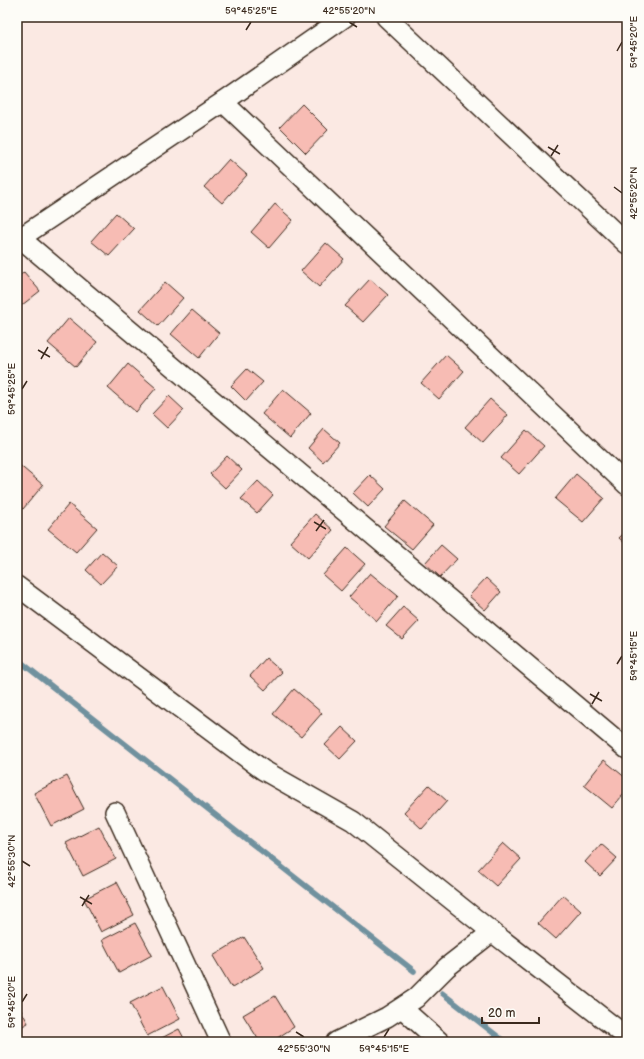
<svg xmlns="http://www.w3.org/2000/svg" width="644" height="1059" viewBox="0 0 644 1059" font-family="'Balsamiq Sans',sans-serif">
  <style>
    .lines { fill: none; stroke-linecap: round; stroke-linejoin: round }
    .stream { stroke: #70919e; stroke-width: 5.5 }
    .building { fill: #f7bcb4; stroke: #3b2a1e }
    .street-casing { stroke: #3b2a1e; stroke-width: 22 }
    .street { stroke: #fdfcf7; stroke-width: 19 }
    .ticks { fill: none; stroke: #3b2a1e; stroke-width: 1.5 }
    .neatline { fill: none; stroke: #3b2a1e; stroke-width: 1.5 }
    .ticks-label { font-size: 10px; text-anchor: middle; fill: #3b2a1e }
  </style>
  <rect width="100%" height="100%" fill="#fbe9e3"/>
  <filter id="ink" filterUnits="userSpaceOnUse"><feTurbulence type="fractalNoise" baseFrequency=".025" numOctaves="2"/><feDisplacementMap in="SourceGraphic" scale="8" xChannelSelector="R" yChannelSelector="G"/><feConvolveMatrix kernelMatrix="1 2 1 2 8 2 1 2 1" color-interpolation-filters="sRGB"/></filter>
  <g filter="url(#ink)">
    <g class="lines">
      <g class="stream">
        <polyline points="17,659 414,971"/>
        <polyline points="442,993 505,1042"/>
      </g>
    </g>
    <g class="building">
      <polygon points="302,104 328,130 306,153 280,127"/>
      <polygon points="229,159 247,175 222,203 204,187"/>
      <polygon points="275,204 293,220 269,248 251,232"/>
      <polygon points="116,213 134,229 109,256 91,241"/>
      <polygon points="326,243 344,259 319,287 301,271"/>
      <polygon points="24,272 40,291 17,309 17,278"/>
      <polygon points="370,279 388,295 363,322 345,306"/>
      <polygon points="165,282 183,298 158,326 140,310"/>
      <polygon points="192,310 219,333 199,358 171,334"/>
      <polygon points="69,318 97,342 76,367 48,343"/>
      <polygon points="446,355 464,371 439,399 421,383"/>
      <polygon points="128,364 156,388 136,412 108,388"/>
      <polygon points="247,369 263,382 246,401 231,386"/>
      <polygon points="283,389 311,413 290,438 262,414"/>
      <polygon points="169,396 184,410 167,428 152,414"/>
      <polygon points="490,399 508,415 483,443 465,427"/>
      <polygon points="324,429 340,443 323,462 308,448"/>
      <polygon points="526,430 544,446 519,474 501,458"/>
      <polygon points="227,456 242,470 225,488 210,474"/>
      <polygon points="17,463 43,485 23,509 17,505"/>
      <polygon points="576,474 604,498 583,522 555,499"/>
      <polygon points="370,475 385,489 368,507 353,493"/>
      <polygon points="258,481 273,495 257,513 241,499"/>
      <polygon points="405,501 433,525 412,549 384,526"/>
      <polygon points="69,504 97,528 76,552 48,529"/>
      <polygon points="315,514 333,530 308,558 290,542"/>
      <polygon points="627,530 627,545 619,538"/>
      <polygon points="441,545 457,559 440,577 425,563"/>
      <polygon points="347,548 365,564 341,591 323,575"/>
      <polygon points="102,552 118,566 101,584 86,570"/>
      <polygon points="370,573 398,596 377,621 349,597"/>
      <polygon points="486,578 501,592 485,610 469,596"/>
      <polygon points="403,607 419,621 402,639 386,626"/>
      <polygon points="266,658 282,672 265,690 250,676"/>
      <polygon points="294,689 322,713 301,737 273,714"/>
      <polygon points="342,727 357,741 340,759 325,745"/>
      <polygon points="604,760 627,779 627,790 612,808 584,785"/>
      <polygon points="67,776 84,809 51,826 34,793"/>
      <polygon points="429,785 447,801 422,829 404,812"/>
      <polygon points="99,826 116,859 83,876 66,843"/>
      <polygon points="503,843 521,859 496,886 478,870"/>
      <polygon points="601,844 617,858 600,876 585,862"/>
      <polygon points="117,882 134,915 101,932 84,899"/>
      <polygon points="563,895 581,911 556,939 538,923"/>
      <polygon points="135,923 152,955 119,973 102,940"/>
      <polygon points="244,937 264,968 232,988 213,956"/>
      <polygon points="163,986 180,1019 147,1036 130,1003"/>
      <polygon points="275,996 294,1027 271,1042 260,1042 243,1015"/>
      <polygon points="17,1003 28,1023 17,1029"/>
      <polygon points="179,1029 186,1042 154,1042"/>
    </g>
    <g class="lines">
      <defs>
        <g id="street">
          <polyline points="386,17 627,244"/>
          <polyline points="223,102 627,485"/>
          <polyline points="20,238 627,749"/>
          <polyline points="17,240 223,102 345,17"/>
          <polyline points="17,586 263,770 353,821 492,932 627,1037"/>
          <polyline points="115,812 221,1042"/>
          <polyline points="402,1008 440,1042"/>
          <polyline points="336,1042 387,1017 416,998 447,967 492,932"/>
        </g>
      </defs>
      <use href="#street" class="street-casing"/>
      <use href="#street" class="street"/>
    </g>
  </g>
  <path class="ticks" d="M349 22 357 27M246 30 251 22M617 51 622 42M548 147 560 154M551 156 558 145M614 187 622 193M38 350 50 357M41 359 48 347M22 389 27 381M314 522 326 529M316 531 324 520M617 664 622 656M590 694 602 701M592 704 599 692M22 861 30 866M80 897 92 904M82 906 89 895M22 1002 27 994M296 1032 304 1037M384 1037 389 1029"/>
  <rect width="644" height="1059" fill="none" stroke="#fdfcf7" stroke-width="44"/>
  <path d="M482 1017v6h57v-6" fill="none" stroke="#3b2a1e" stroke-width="2"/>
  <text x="488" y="1017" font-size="12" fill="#3b2a1e" stroke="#fdfcf7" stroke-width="3" paint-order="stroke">20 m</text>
  <rect x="22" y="22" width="600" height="1015" class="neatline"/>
  <g class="ticks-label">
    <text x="251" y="14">59°45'25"E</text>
    <text x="349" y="14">42°55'20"N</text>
    <text transform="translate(633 42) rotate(-90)" y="4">59°45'20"E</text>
    <text transform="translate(633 193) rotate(-90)" y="4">42°55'20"N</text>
    <text transform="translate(11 389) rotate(-90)" y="4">59°45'25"E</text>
    <text transform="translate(633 656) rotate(-90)" y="4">59°45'15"E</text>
    <text transform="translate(11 861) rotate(-90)" y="4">42°55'30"N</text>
    <text transform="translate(11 1002) rotate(-90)" y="4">59°45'20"E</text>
    <text x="304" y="1052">42°55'30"N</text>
    <text x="384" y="1052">59°45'15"E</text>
  </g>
</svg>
